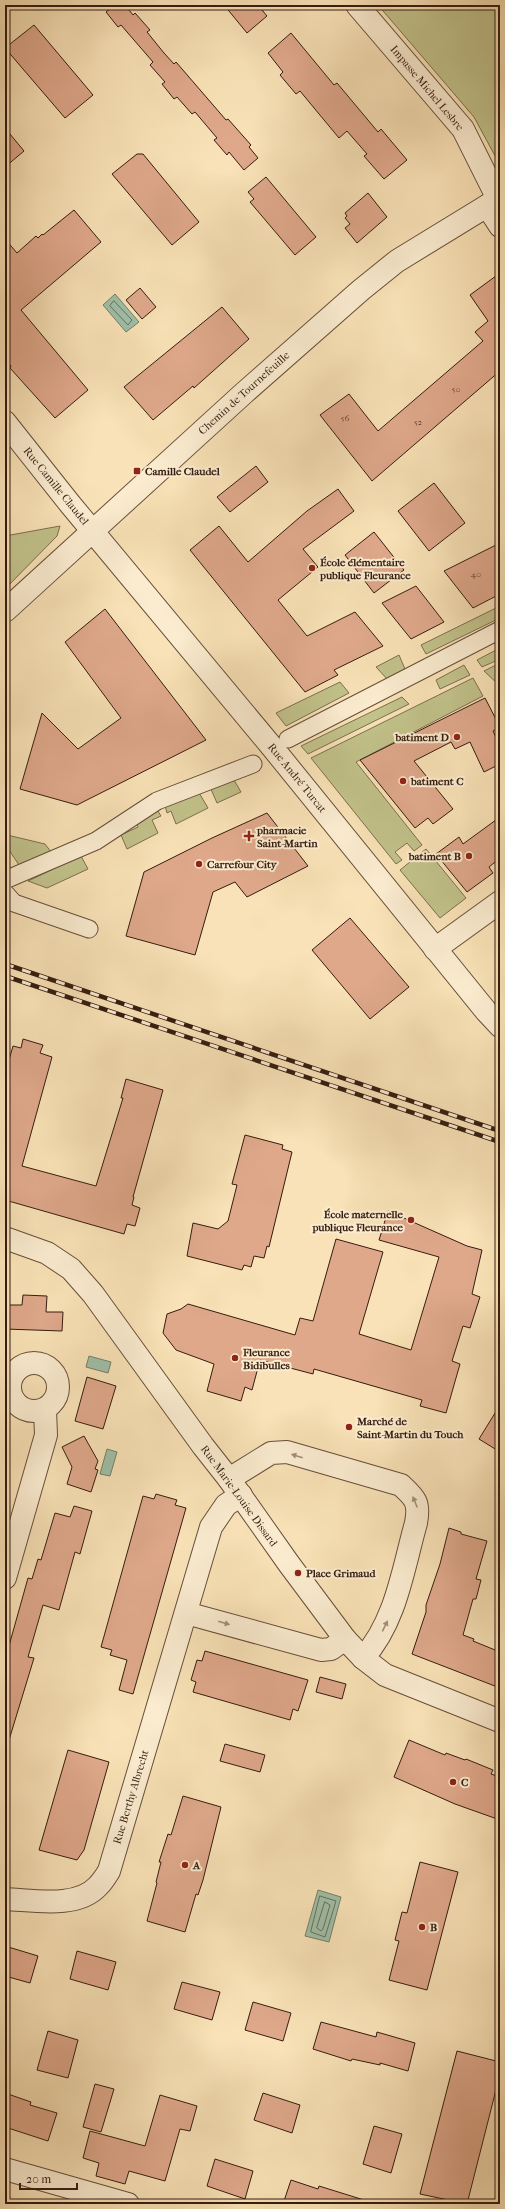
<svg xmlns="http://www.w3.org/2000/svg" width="505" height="2209" viewBox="0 0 505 2209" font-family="'IM FELL French Canon',serif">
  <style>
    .green { fill: #c2c28b; stroke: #7c6f4e }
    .water { fill: #9fbfa8; stroke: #757e6b }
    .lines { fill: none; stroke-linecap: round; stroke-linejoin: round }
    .shore { stroke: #6a6e5c; stroke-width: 1 }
    .building { fill: #dfa88b; stroke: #351c10 }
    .pedestrian-casing { stroke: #664e3a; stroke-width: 19 }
    .minor-casing { stroke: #664e3a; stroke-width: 24 }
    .tertiary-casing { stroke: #664e3a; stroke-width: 24 }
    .pedestrian { stroke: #fbecd0; stroke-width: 17 }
    .minor { stroke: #fbecd0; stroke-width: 22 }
    .tertiary { stroke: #fbecd0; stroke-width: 22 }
    .rail-casing { stroke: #351c10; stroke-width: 4.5 }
    .rail { stroke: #fbecd0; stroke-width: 3; stroke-dasharray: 9; stroke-linecap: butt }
    .oneway { fill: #a28e7a }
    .poi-dot { fill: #8f2418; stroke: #fbecd0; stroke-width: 1.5 }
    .labels { text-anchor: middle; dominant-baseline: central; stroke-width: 4; stroke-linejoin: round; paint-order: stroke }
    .number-label { font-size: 9px; fill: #603f2f }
    .street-label { font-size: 11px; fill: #351c10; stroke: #fbecd0 }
    .poi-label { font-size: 11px; font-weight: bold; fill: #351c10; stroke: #fbecd0; text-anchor: start }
  </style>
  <rect width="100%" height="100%" fill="#f9e2b7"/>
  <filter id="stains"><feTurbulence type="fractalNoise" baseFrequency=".005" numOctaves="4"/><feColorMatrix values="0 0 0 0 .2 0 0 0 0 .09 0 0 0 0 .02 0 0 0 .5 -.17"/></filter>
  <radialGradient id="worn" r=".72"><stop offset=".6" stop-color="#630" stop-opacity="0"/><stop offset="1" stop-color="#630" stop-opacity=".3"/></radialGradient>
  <g class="green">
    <polygon points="378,5 500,5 500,165 474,117"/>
    <polygon points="60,526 57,536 5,589 5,536"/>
    <polygon points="500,606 500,618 426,654 421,645"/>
    <polygon points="500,648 500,659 482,667 477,660"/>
    <polygon points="399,655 405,669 387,679 376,667"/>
    <polygon points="500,663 500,686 484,671"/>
    <polygon points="464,665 470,675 440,689 436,680"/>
    <polygon points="473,678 483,696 356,762 422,845 414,851 407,843 395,852 402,860 396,864 311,758"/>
    <polygon points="340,682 349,693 286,726 276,713"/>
    <polygon points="402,697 409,704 308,754 301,746"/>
    <polygon points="234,780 241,792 217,803 210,787"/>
    <polygon points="198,791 208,808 176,824 171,811 167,813 164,802"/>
    <polygon points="156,808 161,816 152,820 158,833 127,849 121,835 138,827 136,822"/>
    <polygon points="7,835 45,844 52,853 19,865 5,844"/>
    <polygon points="426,849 466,898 440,918 400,870"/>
    <polygon points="81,856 88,869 47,888 28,881"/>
  </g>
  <g class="water">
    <polygon points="115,294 139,322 126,332 103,305"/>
    <polygon points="89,1356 111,1362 108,1373 86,1367"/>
    <polygon points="107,1449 117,1452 110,1476 100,1474"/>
    <polygon points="318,1890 341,1897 329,1942 305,1936"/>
  </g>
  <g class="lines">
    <g class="shore">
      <polygon points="114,301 132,320 128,325 110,306"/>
      <polygon points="320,1896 336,1901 325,1937 311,1932"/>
      <polygon points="325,1902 330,1905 323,1929 321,1931 317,1928"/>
    </g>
  </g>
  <g class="building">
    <polygon points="115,5 125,5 133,15 135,13 150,30 147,32 164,53 174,64 176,62 226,120 228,119 251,145 249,147 258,158 244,170 229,152 227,155 214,140 217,138 195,112 192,114 177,97 174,99 162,84 165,82 150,65 153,62 121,25 118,27 106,12"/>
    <polygon points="224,5 258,5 267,16 247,33"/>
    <polygon points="34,25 93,95 65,118 5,48"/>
    <polygon points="291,33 334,85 337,83 378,132 381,129 407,160 384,179 364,156 367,154 347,131 339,138 300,91 296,94 280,75 283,72 268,53"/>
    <polygon points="5,128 24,151 5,167"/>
    <polygon points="137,154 143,154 199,222 172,245 112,174"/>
    <polygon points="266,177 316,237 295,255 250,202 254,199 248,192"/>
    <polygon points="368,193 387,217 357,243 345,228 350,224 345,218 347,216 345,213"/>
    <polygon points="74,210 101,242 21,310 88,390 55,418 10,368 11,366 5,359 5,239 17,253 36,236 38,238 42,234 43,235"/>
    <polygon points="500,273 500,371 372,481 320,415 349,394 378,431 483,341 475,332 488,321 470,295"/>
    <polygon points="140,288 156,307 142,319 126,300"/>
    <polygon points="222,307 249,339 203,380 194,388 193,386 153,420 124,387"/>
    <polygon points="256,466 268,482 230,512 217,497"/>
    <polygon points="434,483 465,523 429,551 398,511"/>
    <polygon points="338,489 354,511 303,549 318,567 278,600 307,636 355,612 383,646 334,670 338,675 305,692 190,550 219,526 248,562 307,511"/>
    <polygon points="374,532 404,570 374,593 345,555"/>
    <polygon points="500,543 500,594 473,608 444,571"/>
    <polygon points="416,586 444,622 411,639 382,603"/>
    <polygon points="105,609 206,740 77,805 20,789 42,713 78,749 121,718 65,642"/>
    <polygon points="485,698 500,727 493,731 500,746 500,764 484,772 470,742 455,749 451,742 414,761 453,809 433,824 428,818 415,828 360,760"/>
    <polygon points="267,813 308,866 247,897 235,882 213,892 195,955 126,936 144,872 212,838"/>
    <polygon points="500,817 500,858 489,867 493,873 467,892 436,854 459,837 463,844"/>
    <polygon points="350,918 409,987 370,1019 312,950"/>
    <polygon points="23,1039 43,1045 40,1053 52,1057 22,1166 96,1186 123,1098 121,1098 126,1079 163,1090 133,1197 134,1197 132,1205 140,1208 135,1226 127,1224 124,1234 5,1200 5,1074 13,1046 21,1048"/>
    <polygon points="245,1135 283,1145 282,1149 292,1152 269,1247 267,1246 264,1258 254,1256 251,1267 244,1265 242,1270 187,1256 193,1223 218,1229 228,1221 237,1185 232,1184"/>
    <polygon points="388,1211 467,1246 482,1250 472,1294 480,1297 470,1328 463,1326 452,1361 460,1364 446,1413 420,1406 422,1400 314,1369 313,1374 260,1360 252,1390 245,1387 241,1401 207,1391 214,1364 176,1350 163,1333 167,1314 181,1309 188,1304 295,1335 300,1318 313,1321 336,1239 383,1252 359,1334 411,1350 439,1257 379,1240"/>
    <polygon points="23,1295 47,1296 46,1312 63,1312 62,1331 5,1329 5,1305 22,1305"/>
    <polygon points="87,1377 116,1386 103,1429 75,1421"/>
    <polygon points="500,1405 500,1452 479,1439"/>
    <polygon points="84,1436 98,1461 95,1469 98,1470 91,1492 67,1484 72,1467 62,1447"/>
    <polygon points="156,1494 177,1500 175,1505 186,1508 133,1694 119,1690 127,1660 110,1655 112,1650 101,1647 143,1496 154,1499"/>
    <polygon points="74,1506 92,1511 80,1554 75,1552 59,1610 43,1605 28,1657 34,1658 9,1740 5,1740 5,1660 28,1578 32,1579 38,1559 41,1560 55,1513 70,1517"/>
    <polygon points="449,1528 461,1532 461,1534 487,1541 476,1579 481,1580 476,1599 473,1599 463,1635 474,1639 473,1641 500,1652 500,1688 412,1654 426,1612 426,1605 440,1564"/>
    <polygon points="205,1651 308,1680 298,1711 293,1709 290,1720 193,1692 196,1682 191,1680 197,1660 202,1661"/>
    <polygon points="320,1677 346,1684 342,1699 316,1692"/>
    <polygon points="409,1740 445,1755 446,1753 465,1760 466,1759 493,1770 491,1774 500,1777 500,1820 455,1804 394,1777"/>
    <polygon points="225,1744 265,1755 260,1772 220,1761"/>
    <polygon points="68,1750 109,1762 84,1850 77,1860 39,1850"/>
    <polygon points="183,1796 221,1807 203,1880 198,1895 196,1894 185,1932 147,1921 157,1883 156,1882 161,1862 159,1862 168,1834 171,1835"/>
    <polygon points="420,1862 458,1872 427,1990 389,1980 399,1941 395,1940 402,1912 407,1913"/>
    <polygon points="5,1946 38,1956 30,1983 5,1976"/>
    <polygon points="77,1951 116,1962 108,1990 70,1979"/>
    <polygon points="182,1982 220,1992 212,2020 174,2009"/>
    <polygon points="253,2002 291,2013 283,2041 245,2030"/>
    <polygon points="321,2022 376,2037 377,2032 415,2043 408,2071 380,2063 380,2065 352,2059 351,2061 313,2049"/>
    <polygon points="48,2031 78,2040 68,2078 37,2070"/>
    <polygon points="457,2051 500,2062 500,2074 467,2204 420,2194"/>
    <polygon points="95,2084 114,2089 101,2132 83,2127"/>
    <polygon points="5,2093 31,2102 30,2105 57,2113 48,2141 5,2127"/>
    <polygon points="263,2093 300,2105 292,2133 254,2120"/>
    <polygon points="160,2095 197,2106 190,2131 180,2129 165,2181 129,2171 125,2184 96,2176 99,2163 83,2158 90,2131 145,2146"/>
    <polygon points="374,2126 402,2134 391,2173 363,2164"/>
    <polygon points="215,2159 253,2171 245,2199 207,2186"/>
    <polygon points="291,2180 318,2189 319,2186 364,2200 364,2204 283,2204"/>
  </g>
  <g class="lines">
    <defs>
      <g id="pedestrian">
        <polyline points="288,739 500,630"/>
        <polyline points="5,880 96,841 157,801 253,764"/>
        <polyline points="5,893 14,903 89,929"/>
      </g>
      <g id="minor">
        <polyline points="357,5 463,129 498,199"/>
        <polyline points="487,206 500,226"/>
        <polyline points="5,422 70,504 272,747 486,1011 500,1026"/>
        <polyline points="435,949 500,902"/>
        <polyline points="5,1238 47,1253 71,1269 93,1294 203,1446 229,1479 289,1564 345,1639 363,1658 385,1675 500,1721"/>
        <circle cx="34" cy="1387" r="24"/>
        <path d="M229 1479 271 1453 287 1452 401 1485C415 1498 420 1502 416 1523 403 1569 396 1622 363 1658"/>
        <polyline points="5,1578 46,1435 45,1410"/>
        <polyline points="186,1613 321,1650 331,1649 345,1639"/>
        <path d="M5 1899C33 1900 77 1909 98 1886 102 1882 106 1876 109 1871L211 1527 226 1505 241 1495"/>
        <polyline points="5,2169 128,2204"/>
      </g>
      <polyline id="tertiary" points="5,611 244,393 361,290 397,261 500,198"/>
    </defs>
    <use href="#pedestrian" class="pedestrian-casing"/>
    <use href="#minor" class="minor-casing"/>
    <use href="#tertiary" class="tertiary-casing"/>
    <use href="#pedestrian" class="pedestrian"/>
    <use href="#minor" class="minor"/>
    <use href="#tertiary" class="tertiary"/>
    <defs>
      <g id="rail">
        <polyline points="5,964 500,1131"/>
        <polyline points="5,976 500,1142"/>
      </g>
    </defs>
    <use href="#rail" class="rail-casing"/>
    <use href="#rail" class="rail"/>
  </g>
  <defs><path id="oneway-solid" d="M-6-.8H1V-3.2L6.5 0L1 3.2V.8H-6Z"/></defs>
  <g class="oneway">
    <use href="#oneway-solid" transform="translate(297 1456) rotate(-163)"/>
    <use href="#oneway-solid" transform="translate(415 1502) rotate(-112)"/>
    <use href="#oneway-solid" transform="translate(224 1623) rotate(16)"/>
    <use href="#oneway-solid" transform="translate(385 1626) rotate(-64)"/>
  </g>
  <g class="poi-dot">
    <rect x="133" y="467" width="8" height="8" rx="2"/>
    <circle cx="312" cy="568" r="4"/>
    <circle cx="457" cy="737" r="4"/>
    <circle cx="403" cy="781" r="4"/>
    <path d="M247 830h4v4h4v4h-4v4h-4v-4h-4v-4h4z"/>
    <circle cx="469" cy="856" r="4"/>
    <circle cx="199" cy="864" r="4"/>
    <circle cx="411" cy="1220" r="4"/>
    <circle cx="235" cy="1358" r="4"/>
    <circle cx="349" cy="1427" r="4"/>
    <circle cx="298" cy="1573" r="4"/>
    <circle cx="453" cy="1782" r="4"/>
    <circle cx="185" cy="1865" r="4"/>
    <circle cx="422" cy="1927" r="4"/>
  </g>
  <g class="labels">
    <g class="number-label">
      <text x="456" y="389">50</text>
      <text x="345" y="418">56</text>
      <text x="418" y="422">52</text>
      <text x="476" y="574">40</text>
    </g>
    <g class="street-label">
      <text transform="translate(427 88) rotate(50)">Impasse Michel Lesbre</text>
      <text transform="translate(244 393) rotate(-42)">Chemin de Tournefeuille</text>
      <text transform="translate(56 486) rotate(51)">Rue Camille Claudel</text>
      <text transform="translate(297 778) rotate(51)">Rue André Turcat</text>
      <text transform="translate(239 1496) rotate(54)">Rue Marie-Louise Dissard</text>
      <text transform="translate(131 1797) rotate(-73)">Rue Berthy Albrecht</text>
    </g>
    <g class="poi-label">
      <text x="145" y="471">Camille Claudel</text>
      <text x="320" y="562">École élémentaire<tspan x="320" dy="13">publique Fleurance</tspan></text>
      <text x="449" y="737" text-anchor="end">batiment D</text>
      <text x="411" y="781">batiment C</text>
      <text x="257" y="830">pharmacie<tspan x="257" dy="13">Saint-Martin</tspan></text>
      <text x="461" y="856" text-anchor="end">batiment B</text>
      <text x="207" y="864">Carrefour City</text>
      <text x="403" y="1214" text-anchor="end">École maternelle<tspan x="403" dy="13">publique Fleurance</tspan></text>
      <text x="243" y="1352">Fleurance<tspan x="243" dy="13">Bidibulles</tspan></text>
      <text x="357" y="1421">Marché de<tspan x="357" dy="13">Saint-Martin du Touch</tspan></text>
      <text x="306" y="1573">Place Grimaud</text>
      <text x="461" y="1782">C</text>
      <text x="193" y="1865">A</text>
      <text x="430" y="1927">B</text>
    </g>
  </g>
  <rect width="505" height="2209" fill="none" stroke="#f9e2b7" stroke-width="20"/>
  <rect x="6" y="6" width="493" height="2197" fill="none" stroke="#351c10" stroke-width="2"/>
  <rect x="10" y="10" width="485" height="2189" fill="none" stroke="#351c10"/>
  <path d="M20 2183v6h57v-6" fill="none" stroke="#351c10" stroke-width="2"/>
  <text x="26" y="2183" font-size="12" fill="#351c10" stroke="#fbecd0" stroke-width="3" paint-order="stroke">20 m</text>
  <rect width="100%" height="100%" filter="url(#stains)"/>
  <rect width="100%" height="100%" fill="url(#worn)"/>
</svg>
